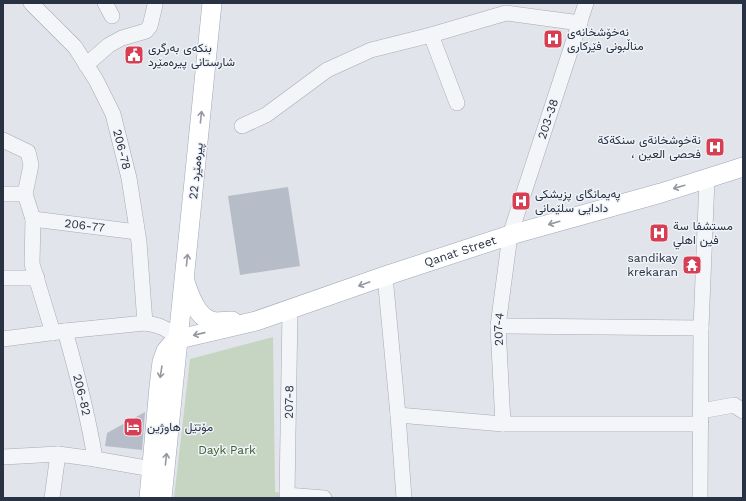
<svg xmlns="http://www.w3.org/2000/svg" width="746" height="501" viewBox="0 0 746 501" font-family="'Work Sans',Vazirmatn,sans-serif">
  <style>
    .green { fill: #c6d5c1 }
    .building { fill: #b7bdc8 }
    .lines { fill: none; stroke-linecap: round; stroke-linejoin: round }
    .minor-casing { stroke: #a6abb5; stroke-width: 16 }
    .major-casing { stroke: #9fa8b7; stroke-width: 20 }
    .minor { stroke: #f4f5f8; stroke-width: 15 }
    .major { stroke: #fff; stroke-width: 19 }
    .oneway { stroke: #9498a1 }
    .labels { text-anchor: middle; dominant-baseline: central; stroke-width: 3; stroke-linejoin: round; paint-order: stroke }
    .poi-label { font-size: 12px; fill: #283243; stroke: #f0f3f8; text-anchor: start }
    .street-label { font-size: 12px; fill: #283243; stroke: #f0f3f8 }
    .park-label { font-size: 12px; fill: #3c6034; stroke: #f0f3f8 }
  </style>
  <rect width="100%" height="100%" fill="#e1e4ea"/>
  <polygon class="green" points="273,337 275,492 309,498 174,498 190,359"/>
  <g class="building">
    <polygon points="288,187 300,266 240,275 228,196"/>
    <polygon points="145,412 142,450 105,446 107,433"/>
  </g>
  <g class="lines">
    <defs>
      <g id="minor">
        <path id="s1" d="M31 3 75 47 96 80 113 114 129 178 139 242 145 323"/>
        <polyline points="105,3 112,16"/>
        <polyline points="431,35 457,103"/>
        <polyline points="86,65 109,45 122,38 146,31 150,26 155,5"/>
        <polyline points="242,126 266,115 327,70 371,50 431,35 506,13 580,23"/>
        <polyline points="3,140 28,152 31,165 25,194 33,219 32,264 53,333"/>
        <polyline points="3,194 25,194"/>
        <path id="s2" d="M33 219 137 232"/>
        <polyline points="385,276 398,415 404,498"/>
        <polyline points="3,278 37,278"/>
        <polyline points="290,310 287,495 324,498"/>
        <polyline points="498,326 701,328"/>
        <path id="s3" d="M65 331C77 373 88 415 95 459"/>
        <path d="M3 339 65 331 145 323C160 325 168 329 179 339"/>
        <polyline points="701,411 734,405 743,411"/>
        <polyline points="398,415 503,424 701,424"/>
        <path id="s4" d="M503 424 498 326 510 235 586 3"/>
        <polyline points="3,457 58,454 95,459 152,469"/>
        <polyline points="52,498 58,454"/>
        <polyline points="700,498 701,328 707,179"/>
      </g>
      <g id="major">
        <path d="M185 282C190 296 197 320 216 322 221 322 227 321 232 321"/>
        <path id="s5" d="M149 498 159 387 162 362 166 351 171 345 179 339 256 321 385 276 510 235 661 193 743 167"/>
        <polyline points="162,498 212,3"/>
      </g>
    </defs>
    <use href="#minor" class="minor-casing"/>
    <use href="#major" class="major-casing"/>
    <use href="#minor" class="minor"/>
    <use href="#major" class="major"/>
  </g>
  <defs><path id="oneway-shaft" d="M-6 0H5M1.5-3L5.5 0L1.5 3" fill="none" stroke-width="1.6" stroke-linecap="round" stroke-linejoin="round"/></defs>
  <g class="oneway">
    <use href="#oneway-shaft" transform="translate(201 117) rotate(-84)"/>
    <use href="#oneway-shaft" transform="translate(679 187) rotate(164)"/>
    <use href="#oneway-shaft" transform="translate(554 223) rotate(164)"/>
    <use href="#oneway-shaft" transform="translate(187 260) rotate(-84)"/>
    <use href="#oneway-shaft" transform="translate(364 284) rotate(160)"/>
    <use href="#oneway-shaft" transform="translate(199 334) rotate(167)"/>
    <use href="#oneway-shaft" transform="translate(161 372) rotate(99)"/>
    <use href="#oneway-shaft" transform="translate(166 459) rotate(-84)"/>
  </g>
  <defs>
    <symbol id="hospital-square" viewBox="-11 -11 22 22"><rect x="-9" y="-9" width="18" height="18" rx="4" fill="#d73e54" stroke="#f0f3f8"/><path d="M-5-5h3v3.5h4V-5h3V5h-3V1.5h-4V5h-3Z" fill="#fff"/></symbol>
    <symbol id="civic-square" viewBox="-11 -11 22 22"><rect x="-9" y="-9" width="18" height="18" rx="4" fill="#d73e54" stroke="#f0f3f8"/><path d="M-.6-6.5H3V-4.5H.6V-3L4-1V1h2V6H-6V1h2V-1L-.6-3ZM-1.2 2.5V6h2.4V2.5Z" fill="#fff"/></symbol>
    <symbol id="temple-square" viewBox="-11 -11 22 22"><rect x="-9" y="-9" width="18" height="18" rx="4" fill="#d73e54" stroke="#f0f3f8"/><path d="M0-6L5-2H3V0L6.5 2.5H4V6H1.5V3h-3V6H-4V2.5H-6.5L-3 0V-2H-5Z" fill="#fff"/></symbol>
    <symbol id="hotel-square" viewBox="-11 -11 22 22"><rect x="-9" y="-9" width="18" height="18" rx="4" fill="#d73e54" stroke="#f0f3f8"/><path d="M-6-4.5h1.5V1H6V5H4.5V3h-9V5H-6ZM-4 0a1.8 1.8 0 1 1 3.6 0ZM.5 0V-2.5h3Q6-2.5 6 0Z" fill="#fff"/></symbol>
  </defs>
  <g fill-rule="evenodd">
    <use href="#hospital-square" x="542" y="28" width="22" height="22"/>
    <use href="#civic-square" x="123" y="44" width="22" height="22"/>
    <use href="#hospital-square" x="704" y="136" width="22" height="22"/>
    <use href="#hospital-square" x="510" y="190" width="22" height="22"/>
    <use href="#hospital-square" x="648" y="222" width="22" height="22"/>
    <use href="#temple-square" x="681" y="254" width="22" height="22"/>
    <use href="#hotel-square" x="122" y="416" width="22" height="22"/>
  </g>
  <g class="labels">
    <g class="poi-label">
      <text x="567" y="32">نەخۆشخانەی<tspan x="567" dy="14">مناڵبونی فێرکاری</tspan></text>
      <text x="148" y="48">بنکەی بەرگری<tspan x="148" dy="14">شارستانی پیرەمێرد</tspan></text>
      <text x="701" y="140" text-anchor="end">نةخوشخانةى سنكةكة<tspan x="701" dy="14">، فحصى العين</tspan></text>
      <text x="535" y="194">پەیمانگای پزیشکی<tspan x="535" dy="14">دادایی سلێمانی</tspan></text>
      <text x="673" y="226">مستشفا سة<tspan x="673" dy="14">فين اهلي</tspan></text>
      <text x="678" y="258" text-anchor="end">sandikay<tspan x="678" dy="14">krekaran</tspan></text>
      <text x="147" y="427">مۆتێل هاوژین</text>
    </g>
    <g class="street-label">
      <text stroke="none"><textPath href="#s4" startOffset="312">203-38</textPath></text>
      <text stroke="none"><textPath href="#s1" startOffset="176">206-78</textPath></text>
      <text transform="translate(196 171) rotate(-84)">22 پیرەمێرد</text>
      <text stroke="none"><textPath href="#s2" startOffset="52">206-77</textPath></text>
      <text stroke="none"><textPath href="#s5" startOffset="461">Qanat Street</textPath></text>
      <text stroke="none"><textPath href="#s4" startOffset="95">207-4</textPath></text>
      <text stroke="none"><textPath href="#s3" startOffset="66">206-82</textPath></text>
      <text transform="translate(289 402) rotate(-89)">207-8</text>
    </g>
    <g class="park-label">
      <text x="227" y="450">Dayk Park</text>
    </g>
  </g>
  <rect width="746" height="501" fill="none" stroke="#283243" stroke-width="8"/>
</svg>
